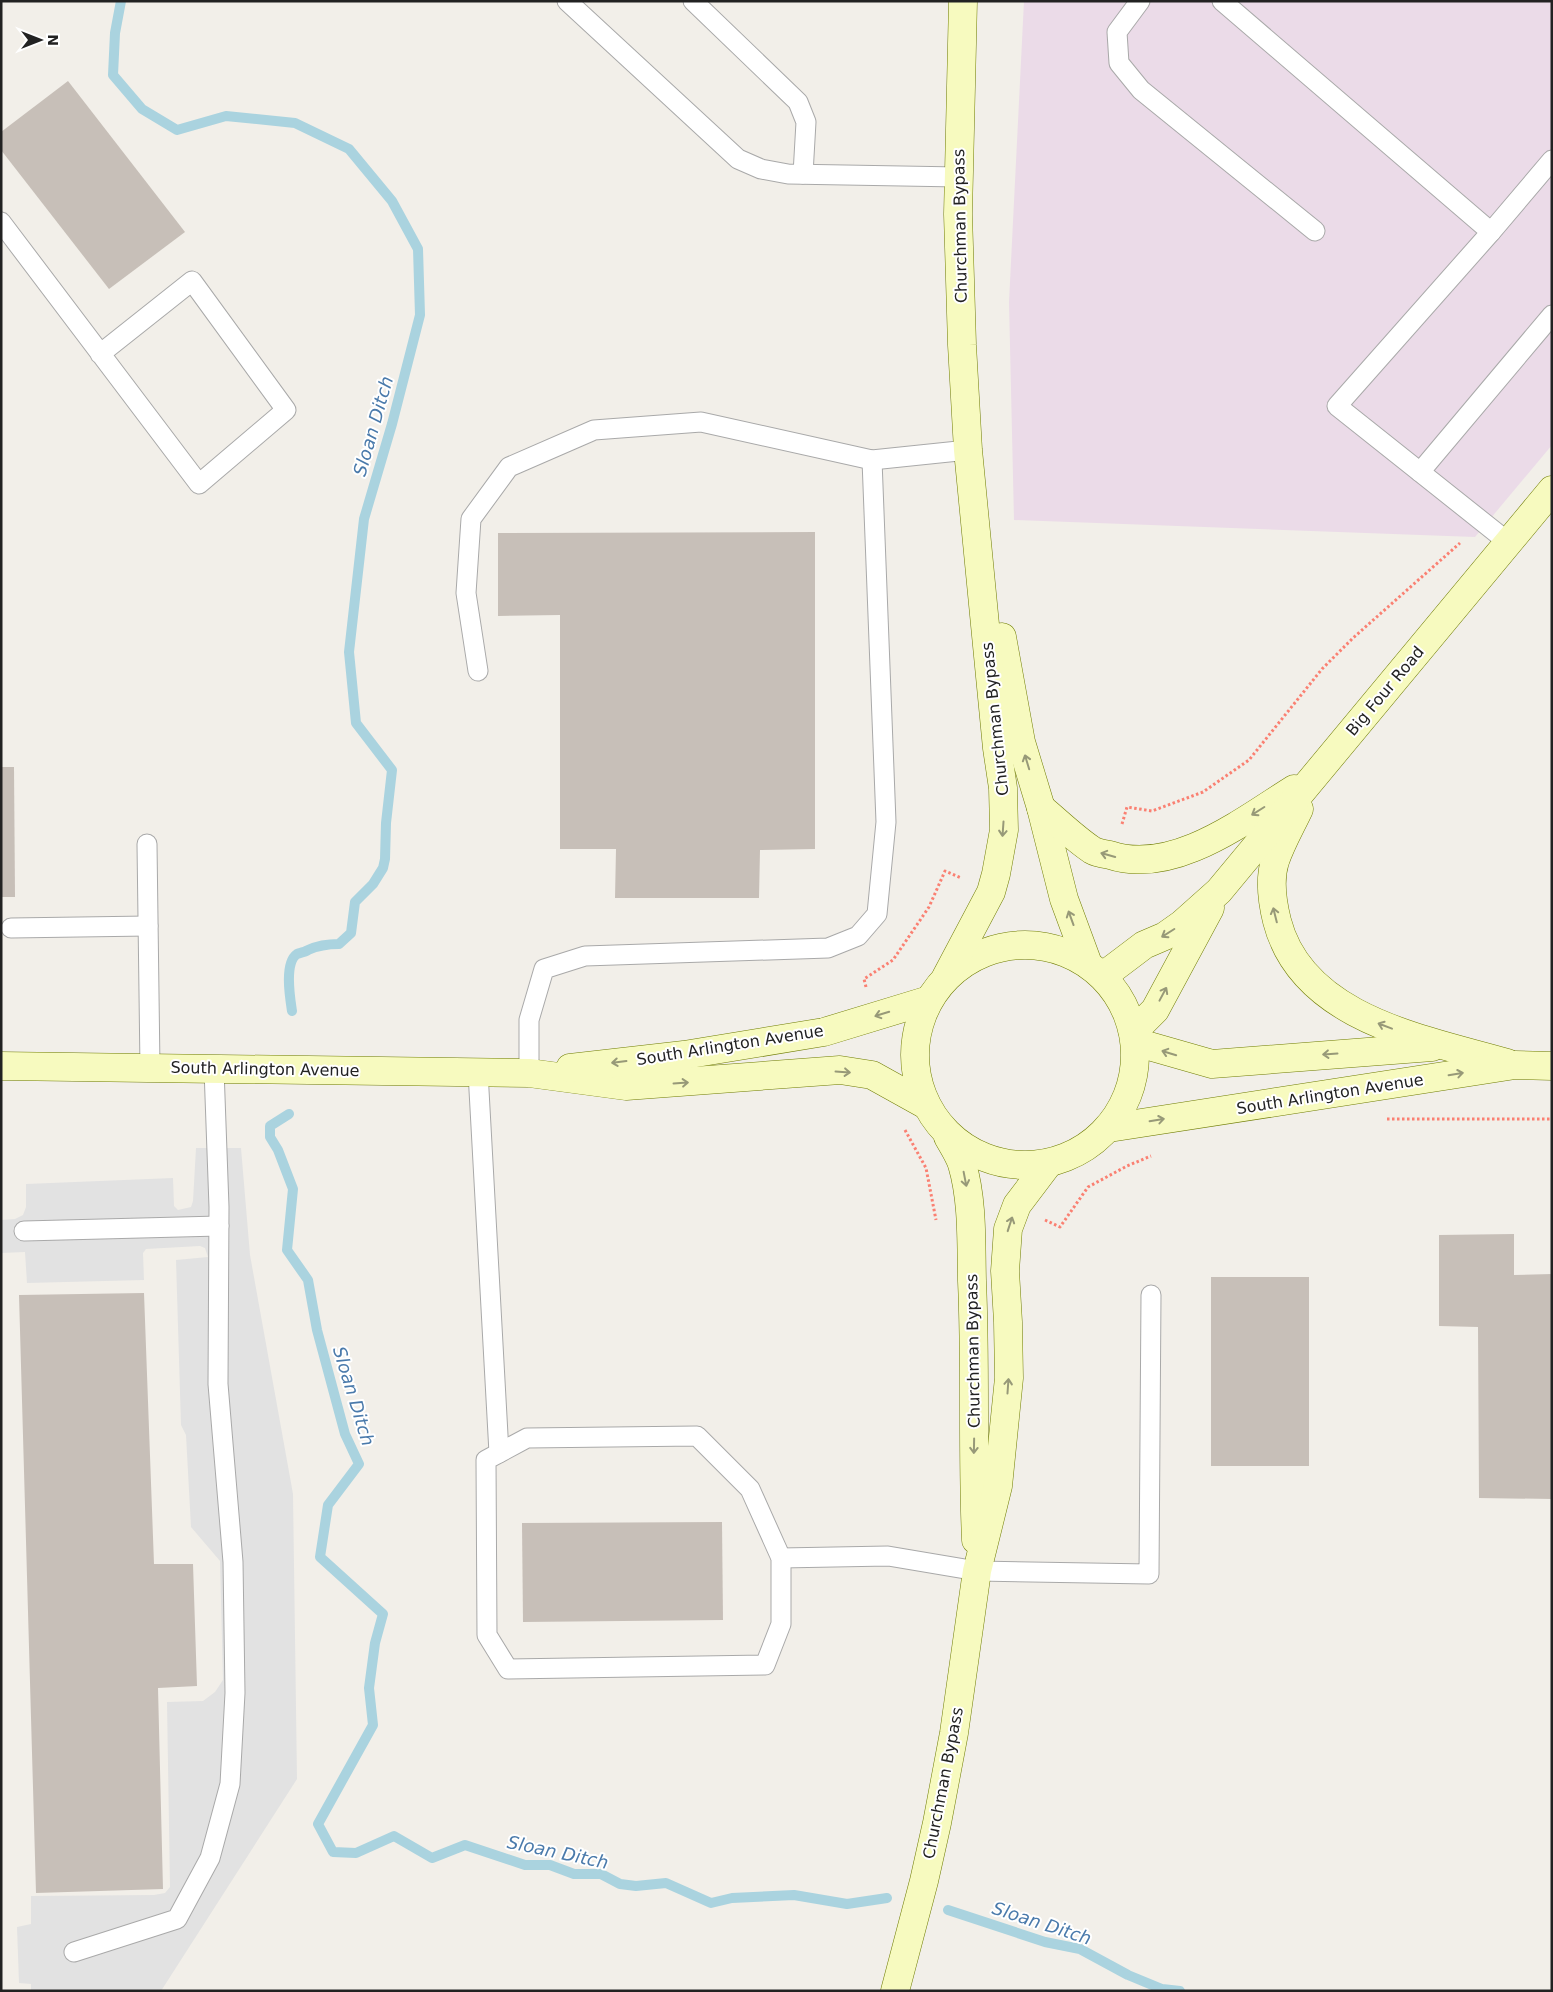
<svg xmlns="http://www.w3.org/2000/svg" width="1553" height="1992" viewBox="0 0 1553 1992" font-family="'DejaVu Sans',sans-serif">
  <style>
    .industrial { fill: #ebdbe8 }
    .parking { fill: #e2e2e2 }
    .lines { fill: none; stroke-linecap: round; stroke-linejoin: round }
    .stream { stroke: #aad3df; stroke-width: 10 }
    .building { fill: #c7bfb8 }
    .lane-casing { stroke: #a9a9a9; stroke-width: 21 }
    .secondary-casing { stroke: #707d05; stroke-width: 29 }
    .path { stroke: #fa8072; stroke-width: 3; stroke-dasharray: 2.5 2.5; stroke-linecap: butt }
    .lane { stroke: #fff; stroke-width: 19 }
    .secondary { stroke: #f7fabf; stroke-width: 28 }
    .oneway { stroke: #979978 }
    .labels { text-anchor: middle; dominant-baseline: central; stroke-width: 4; stroke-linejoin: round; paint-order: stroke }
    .street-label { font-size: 16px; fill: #222; stroke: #fff }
    .water-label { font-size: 18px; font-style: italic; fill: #4a7aab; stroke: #fff }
  </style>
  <rect width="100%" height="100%" fill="#f2efe9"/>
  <polygon class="industrial" points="1024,1 1552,1 1552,445 1475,537 1014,520 1009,302"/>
  <polygon class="parking" points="196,1148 241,1148 250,1255 293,1494 297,1779 161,1991 31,1991 31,1984 19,1983 17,1927 31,1924 31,1896 154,1895 165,1893 170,1887 167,1702 203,1701 215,1692 223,1680 220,1561 191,1527 186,1435 181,1425 176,1260 208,1257 205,1248 200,1246 146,1249 143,1253 144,1280 27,1283 25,1252 1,1253 1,1220 15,1219 23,1215 26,1207 26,1184 173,1178 174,1206 178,1210 191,1207 193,1201"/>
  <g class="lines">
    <g class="stream">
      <path d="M121 1 115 33 113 75 142 109 177 130 226 116 295 123 349 149 392 201 418 249 420 315 392 424 364 519 349 652 356 723 392 770 386 823 385 859 383 868 373 884 355 902 351 933 339 944C327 944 319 945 308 950 305 952 300 953 297 954 284 963 290 998 292 1011"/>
      <polyline points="289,1114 270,1126 270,1137 278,1150 293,1189 287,1250 308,1280 317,1330 345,1434 359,1464 328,1505 320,1557 383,1614 375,1643 369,1688 373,1725 318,1824 333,1852 356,1853 394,1836 432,1858 465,1845 525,1865 550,1865 574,1874 601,1874 620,1884 636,1886 666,1883 711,1903 732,1898 794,1895 847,1904 887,1898"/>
      <polyline points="948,1910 1045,1942 1080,1949 1128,1975 1162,1989 1180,1991"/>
    </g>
  </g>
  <g class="building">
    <polygon points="68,81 185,232 109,289 1,150 1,132"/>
    <polygon points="815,532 815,849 760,850 759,898 615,898 616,849 560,849 560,615 498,616 498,533"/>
    <polygon points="1,767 14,767 15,897 1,897"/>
    <polygon points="1514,1234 1514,1275 1552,1274 1552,1499 1479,1498 1478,1327 1439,1326 1439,1235"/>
    <rect x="1211" y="1277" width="98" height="189"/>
    <polygon points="144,1293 154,1564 193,1564 197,1686 158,1688 163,1889 36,1893 19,1295"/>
    <polygon points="722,1522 723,1620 523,1622 522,1523"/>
  </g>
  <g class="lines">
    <defs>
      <g id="lane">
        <polyline points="567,1 738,159 761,169 788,174 959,177"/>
        <polyline points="693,1 798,102 806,122 803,174"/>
        <polyline points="1140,1 1117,32 1119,63 1141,90 1315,231"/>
        <polyline points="1222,1 1491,232 1337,406 1508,542"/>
        <polyline points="1,222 199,484 286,410 192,281 100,354"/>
        <polyline points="1491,232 1552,160"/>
        <polyline points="1420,472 1552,315"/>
        <polyline points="478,671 466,593 471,519 509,467 594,430 701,422 872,460 968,450"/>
        <polyline points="147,844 150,1068"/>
        <polyline points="11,928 148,926"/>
        <polyline points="478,1072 499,1453"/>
        <polyline points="529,1073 529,1020 544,969 585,956 828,948 858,936 877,914 886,822 872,460"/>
        <polyline points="24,1231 219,1226"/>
        <polygon points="697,1436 750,1489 781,1558 781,1624 765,1665 508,1669 487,1635 486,1460 527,1438"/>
        <polyline points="781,1558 888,1556 977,1571 1149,1574 1151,1295"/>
        <polyline points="74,1952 177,1919 210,1858 230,1784 235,1693 233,1562 218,1384 219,1207 214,1069"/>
      </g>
      <g id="secondary">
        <polyline points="1002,637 1021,742 1041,808 1064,899 1088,964"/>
        <path d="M1041 808C1058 822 1074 838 1092 850 1097 853 1104 854 1110 855 1173 876 1243 821 1294 789"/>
        <path d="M1299 809C1291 826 1281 843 1275 861 1269 880 1272 901 1277 921 1302 1019 1424 1039 1507 1063"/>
        <circle cx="1025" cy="1055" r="110"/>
        <polyline points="1103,976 1144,945 1165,936 1182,924 1219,891 1552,490"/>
        <polyline points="946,977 991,892 996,874 1004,830 1003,788 997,748 968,450 962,345 958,214 963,1"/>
        <polyline points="1133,1032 1155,1010 1210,908"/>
        <polyline points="1135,1042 1212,1064 1432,1047"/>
        <polyline points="1,1066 529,1073 626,1086 840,1070 872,1075 926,1105"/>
        <polyline points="570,1068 684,1055 824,1032 929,1000"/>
        <polyline points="1109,1128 1515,1065 1552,1066"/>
        <path d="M948 1137C953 1146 959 1155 962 1164 973 1201 971 1243 972 1281 976 1368 972 1454 976 1540"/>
        <polyline points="895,1991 924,1881 937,1823 954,1733 977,1571 998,1486 1009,1378 1008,1322 1005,1271 1008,1229 1017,1205 1048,1164"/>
      </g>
    </defs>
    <use href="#lane" class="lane-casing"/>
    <use href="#secondary" class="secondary-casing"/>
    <g class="path">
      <polyline points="1122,824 1127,807 1152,811 1203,792 1249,760 1322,669 1353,638 1460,543"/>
      <polyline points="866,987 864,979 893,960 929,907 945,871 961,878"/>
      <polyline points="1387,1119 1551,1119"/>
      <polyline points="905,1130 926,1168 936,1220"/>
      <polyline points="1045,1220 1060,1227 1088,1187 1127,1166 1151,1156"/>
    </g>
    <use href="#lane" class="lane"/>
    <use href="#secondary" class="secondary"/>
  </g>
  <defs><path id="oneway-shaft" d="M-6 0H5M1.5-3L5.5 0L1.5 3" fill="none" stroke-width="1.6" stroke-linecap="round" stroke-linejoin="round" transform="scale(1.25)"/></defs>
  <g class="oneway">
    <use href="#oneway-shaft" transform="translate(1027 762) rotate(-107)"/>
    <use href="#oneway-shaft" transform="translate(1258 811) rotate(148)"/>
    <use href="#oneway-shaft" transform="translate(1003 829) rotate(94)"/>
    <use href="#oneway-shaft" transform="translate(1108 855) rotate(-164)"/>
    <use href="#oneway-shaft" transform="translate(1275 915) rotate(-104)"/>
    <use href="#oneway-shaft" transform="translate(1071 918) rotate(-110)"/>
    <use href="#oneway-shaft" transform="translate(1168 933) rotate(148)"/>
    <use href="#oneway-shaft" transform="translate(1163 994) rotate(-62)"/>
    <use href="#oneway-shaft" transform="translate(882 1014) rotate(163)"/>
    <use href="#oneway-shaft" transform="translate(1385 1026) rotate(-159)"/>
    <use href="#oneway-shaft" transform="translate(1169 1053) rotate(-163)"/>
    <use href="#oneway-shaft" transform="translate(1330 1054) rotate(176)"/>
    <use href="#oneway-shaft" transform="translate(619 1062) rotate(173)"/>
    <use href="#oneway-shaft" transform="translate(843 1072) rotate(4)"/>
    <use href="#oneway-shaft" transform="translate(1456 1074) rotate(-9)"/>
    <use href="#oneway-shaft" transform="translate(681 1083) rotate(-4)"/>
    <use href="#oneway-shaft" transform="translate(1157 1120) rotate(-9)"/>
    <use href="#oneway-shaft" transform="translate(965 1179) rotate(79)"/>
    <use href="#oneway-shaft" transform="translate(1010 1224) rotate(-72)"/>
    <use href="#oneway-shaft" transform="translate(1008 1386) rotate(-86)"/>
    <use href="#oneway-shaft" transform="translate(974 1446) rotate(91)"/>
  </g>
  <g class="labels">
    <g class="street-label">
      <text transform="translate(960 226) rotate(-91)">Churchman Bypass</text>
      <text transform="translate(1385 691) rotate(-50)">Big Four Road</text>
      <text transform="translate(995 719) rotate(-96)">Churchman Bypass</text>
      <text transform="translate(730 1045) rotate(-9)">South Arlington Avenue</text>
      <text transform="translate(265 1069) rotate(1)">South Arlington Avenue</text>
      <text transform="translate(1330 1094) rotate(-9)">South Arlington Avenue</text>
      <text transform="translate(973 1351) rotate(-91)">Churchman Bypass</text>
      <text transform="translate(943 1783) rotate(-79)">Churchman Bypass</text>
    </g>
    <g class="water-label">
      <text transform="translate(373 426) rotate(-74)">Sloan Ditch</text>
      <text transform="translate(354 1396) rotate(73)">Sloan Ditch</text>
      <text transform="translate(558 1852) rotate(12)">Sloan Ditch</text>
      <text transform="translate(1042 1923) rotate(18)">Sloan Ditch</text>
    </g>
  </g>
  <rect width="1553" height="1992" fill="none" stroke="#222222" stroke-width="5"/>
  <g transform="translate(40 40) rotate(90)" stroke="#ffffff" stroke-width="4" paint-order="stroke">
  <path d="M0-4L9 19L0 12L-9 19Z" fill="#222222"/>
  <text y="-8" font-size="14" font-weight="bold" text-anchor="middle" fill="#222222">N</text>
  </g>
</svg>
